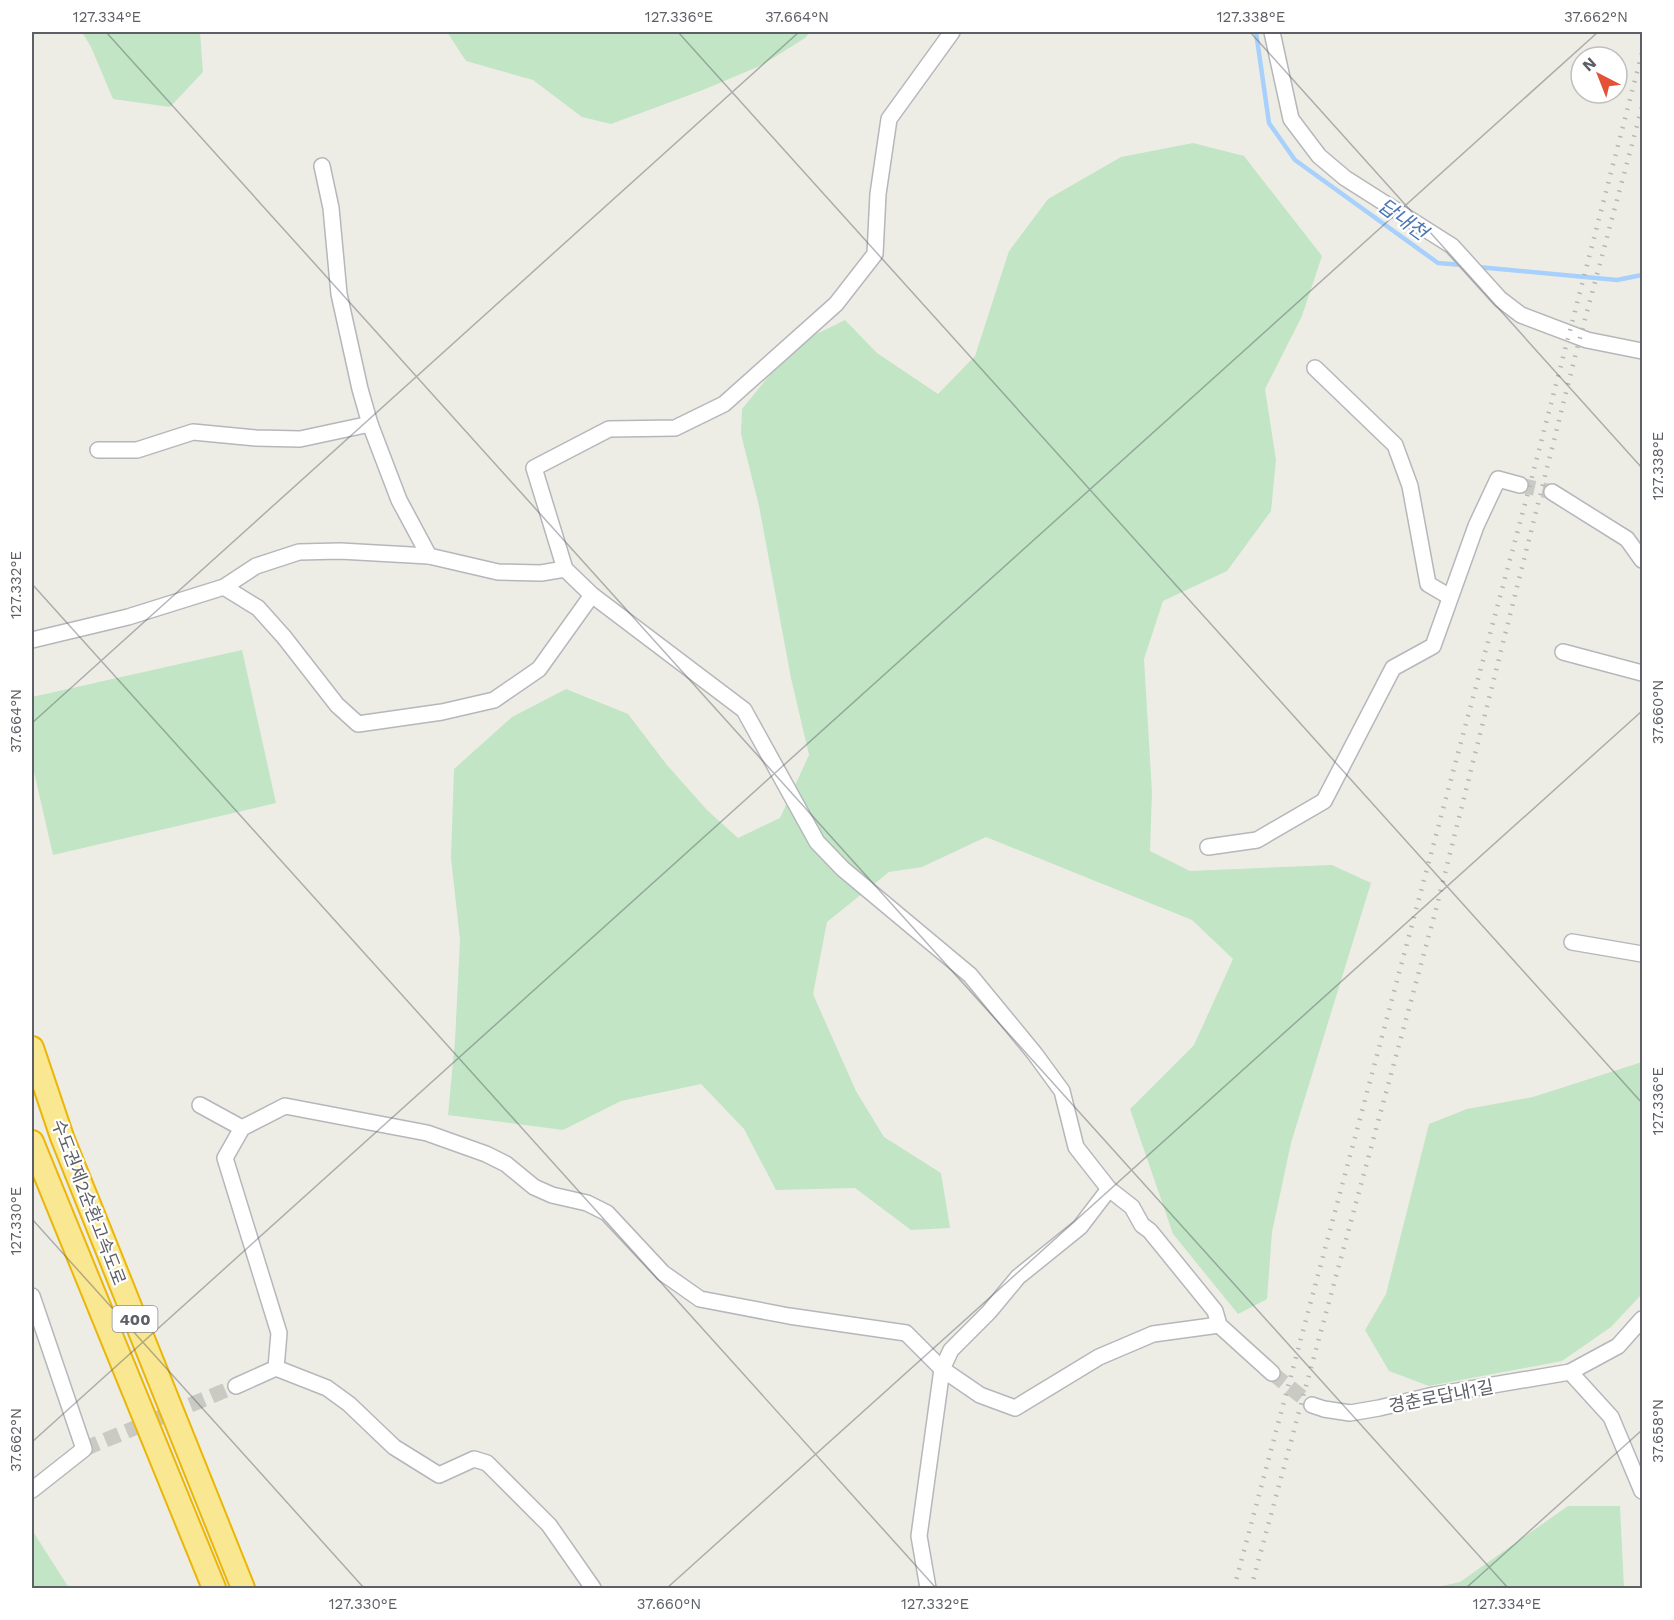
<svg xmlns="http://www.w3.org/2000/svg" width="1674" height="1620" viewBox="0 0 1674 1620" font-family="'Work Sans','Noto Sans KR',sans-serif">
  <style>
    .green { fill: #c2e5c5 }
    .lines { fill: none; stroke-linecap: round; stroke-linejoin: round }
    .stream { stroke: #a7d0fc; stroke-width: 4.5 }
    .minor-tunnel { stroke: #cacac5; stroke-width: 15; stroke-dasharray: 15 8; stroke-linecap: butt }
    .minor-casing { stroke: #b5b7bb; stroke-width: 18 }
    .highway-casing { stroke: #ebb608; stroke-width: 26 }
    .minor { stroke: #fff; stroke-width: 15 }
    .highway { stroke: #f9e791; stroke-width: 22 }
    .rail { stroke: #b5b6b6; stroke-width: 4.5; stroke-dasharray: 1.5 8; stroke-linecap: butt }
    .ticks { fill: none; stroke: #5c5f65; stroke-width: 1.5; stroke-opacity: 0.45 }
    .labels { text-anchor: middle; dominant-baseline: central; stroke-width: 4.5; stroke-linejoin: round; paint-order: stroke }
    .shield { fill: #fff; stroke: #8d8f93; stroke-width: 1.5 }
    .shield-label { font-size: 16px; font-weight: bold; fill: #5c5f65 }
    .street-label { font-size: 18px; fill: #5c5f65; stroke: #fff }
    .water-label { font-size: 20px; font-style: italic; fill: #4775b7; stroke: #fff }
    .neatline { fill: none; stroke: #5c5f65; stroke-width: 2 }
    .ticks-label { font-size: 15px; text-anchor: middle; fill: #5c5f65 }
  </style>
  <rect width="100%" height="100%" fill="#eeede5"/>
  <g class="green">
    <polygon points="82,32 200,32 203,72 170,107 113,99 91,47"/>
    <polygon points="447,32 810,32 805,38 762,65 703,90 611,124 582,117 533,80 466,61"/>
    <polygon points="1193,143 1244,156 1322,256 1302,316 1265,389 1276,460 1271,511 1227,571 1163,601 1144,659 1152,792 1150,851 1190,871 1332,865 1371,883 1291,1143 1272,1232 1267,1299 1238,1314 1173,1234 1130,1109 1194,1045 1233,959 1192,920 986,837 922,867 889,872 827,922 813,994 856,1091 884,1137 941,1173 950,1228 911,1230 855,1188 776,1190 744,1129 701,1084 621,1101 563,1130 448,1115 455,1041 460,940 451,858 454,769 512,717 566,689 628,714 667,765 707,810 738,838 780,818 809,755 791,678 759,506 741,434 742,409 794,345 845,320 877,353 938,394 975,356 1009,251 1048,199 1121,157"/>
    <polygon points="242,650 276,803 53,855 32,763 32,697"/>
    <polygon points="1642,1062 1642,1294 1611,1327 1562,1361 1429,1386 1389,1371 1365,1330 1386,1294 1429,1124 1467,1109 1533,1097"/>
    <polygon points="1568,1506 1620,1506 1624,1588 1433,1588 1460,1582"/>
    <polygon points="32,1530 69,1588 32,1588"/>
  </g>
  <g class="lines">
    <g class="stream">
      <polyline points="1256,32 1269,123 1295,160 1438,263 1463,265"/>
      <polyline points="1478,267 1617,280 1642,275"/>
    </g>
    <g class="minor-tunnel">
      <polyline points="1520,485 1552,492"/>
      <polyline points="1272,1373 1312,1405"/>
      <polyline points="84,1449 236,1386"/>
    </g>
    <defs>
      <g id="minor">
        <polyline points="952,32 889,119 878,194 875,254 836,304 724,404 675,428 609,429 534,468 565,569 592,595 744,710 817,842 843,869 970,975 1035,1054 1062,1091 1076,1147 1109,1189"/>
        <polyline points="1272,32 1291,119 1319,156 1345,178 1452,246 1500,299 1521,315 1587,340 1642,351"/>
        <polyline points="322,166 331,208 339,294 360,389 370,424 399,500 429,556"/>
        <polyline points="1315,368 1395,445 1410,486 1428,584 1450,597"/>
        <polyline points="98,450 137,450 193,432 256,438 300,439 370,424"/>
        <polyline points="1552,492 1627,539 1642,560"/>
        <polyline points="224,587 258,608 284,637 337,705 358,724 442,712 494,700 539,669 592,595"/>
        <polyline points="32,640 128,617 224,587 256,566 299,552 340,551 429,556 498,572 541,573 565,569"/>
        <polyline points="1563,652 1642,673"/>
        <polyline points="1208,847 1257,840 1324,801 1393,668 1433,646 1476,526 1498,479 1520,485"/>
        <polyline points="1572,942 1642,954"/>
        <polyline points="200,1105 242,1128"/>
        <polyline points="32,1296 84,1449 32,1490"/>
        <polyline points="276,1368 279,1333 225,1158 242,1128 285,1106 427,1133 486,1154 506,1164 534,1187 552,1195 587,1203 607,1213 663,1273 700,1299 789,1316 906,1333 942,1369 980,1395 1015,1408 1099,1357 1153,1334 1219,1325"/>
        <polyline points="1570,1372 1611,1417 1642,1491"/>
        <polyline points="236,1386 276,1368 327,1388 349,1404 394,1447 439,1475 474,1459 487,1463 549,1525 593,1588"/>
        <polyline points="1312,1405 1324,1409 1350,1413 1379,1408 1434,1395 1570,1372 1618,1346 1642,1319"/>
        <polyline points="928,1588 919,1536 942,1369 951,1350 989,1312 1018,1277 1080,1227 1109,1189 1132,1207 1142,1225 1150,1231 1215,1311 1219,1325 1272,1373"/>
      </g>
      <g id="highway">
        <polyline points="32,1048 62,1137 243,1588"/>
        <polyline points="32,1142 214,1588"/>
      </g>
    </defs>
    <use href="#minor" class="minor-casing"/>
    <use href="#highway" class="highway-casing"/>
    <use href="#minor" class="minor"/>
    <use href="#highway" class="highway"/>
    <g class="rail">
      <polyline points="1234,1588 1526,500 1642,53"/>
      <polyline points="1251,1588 1435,913 1577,349 1642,107"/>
    </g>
  </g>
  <path class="ticks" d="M106 32 1508 1588M678 32 1642 1103M1250 32 1642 468M32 584 936 1588M32 723 799 32M32 1219 364 1588M32 1442 1598 32M667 1588 1642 711M1466 1588 1642 1430"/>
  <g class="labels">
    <rect class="shield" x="112.5" y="1306" width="45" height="26" rx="4.5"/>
    <g class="shield-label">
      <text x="135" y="1319">400</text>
    </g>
    <g class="street-label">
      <text transform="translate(89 1202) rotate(69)">수도권제2순환고속도로</text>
      <text transform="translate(1441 1396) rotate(-11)">경춘로답내1길</text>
    </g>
    <g class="water-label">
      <text transform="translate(1403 219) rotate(36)">답내천</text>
    </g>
  </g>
  <rect width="1674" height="1620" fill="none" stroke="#ffffff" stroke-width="66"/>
  <g transform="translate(1599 75) rotate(318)"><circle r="28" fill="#ffffff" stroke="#bebfc1" stroke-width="1.5"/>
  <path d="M0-4.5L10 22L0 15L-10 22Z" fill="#e45136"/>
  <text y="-9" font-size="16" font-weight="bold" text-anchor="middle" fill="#5c5f65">N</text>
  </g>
  <rect x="33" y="33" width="1608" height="1554" class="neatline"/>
  <g class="ticks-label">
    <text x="107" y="22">127.334°E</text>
    <text x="679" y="22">127.336°E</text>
    <text x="797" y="22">37.664°N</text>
    <text x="1251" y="22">127.338°E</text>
    <text x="1596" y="22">37.662°N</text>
    <text transform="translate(1658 466) rotate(-90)" y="5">127.338°E</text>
    <text transform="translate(16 585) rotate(-90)" y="5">127.332°E</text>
    <text transform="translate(1658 712) rotate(-90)" y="5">37.660°N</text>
    <text transform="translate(16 721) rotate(-90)" y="5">37.664°N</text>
    <text transform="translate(1658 1101) rotate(-90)" y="5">127.336°E</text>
    <text transform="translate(16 1221) rotate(-90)" y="5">127.330°E</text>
    <text transform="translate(1658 1431) rotate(-90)" y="5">37.658°N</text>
    <text transform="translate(16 1440) rotate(-90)" y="5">37.662°N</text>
    <text x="363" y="1609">127.330°E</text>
    <text x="669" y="1609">37.660°N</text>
    <text x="935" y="1609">127.332°E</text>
    <text x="1507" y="1609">127.334°E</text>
  </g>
</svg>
